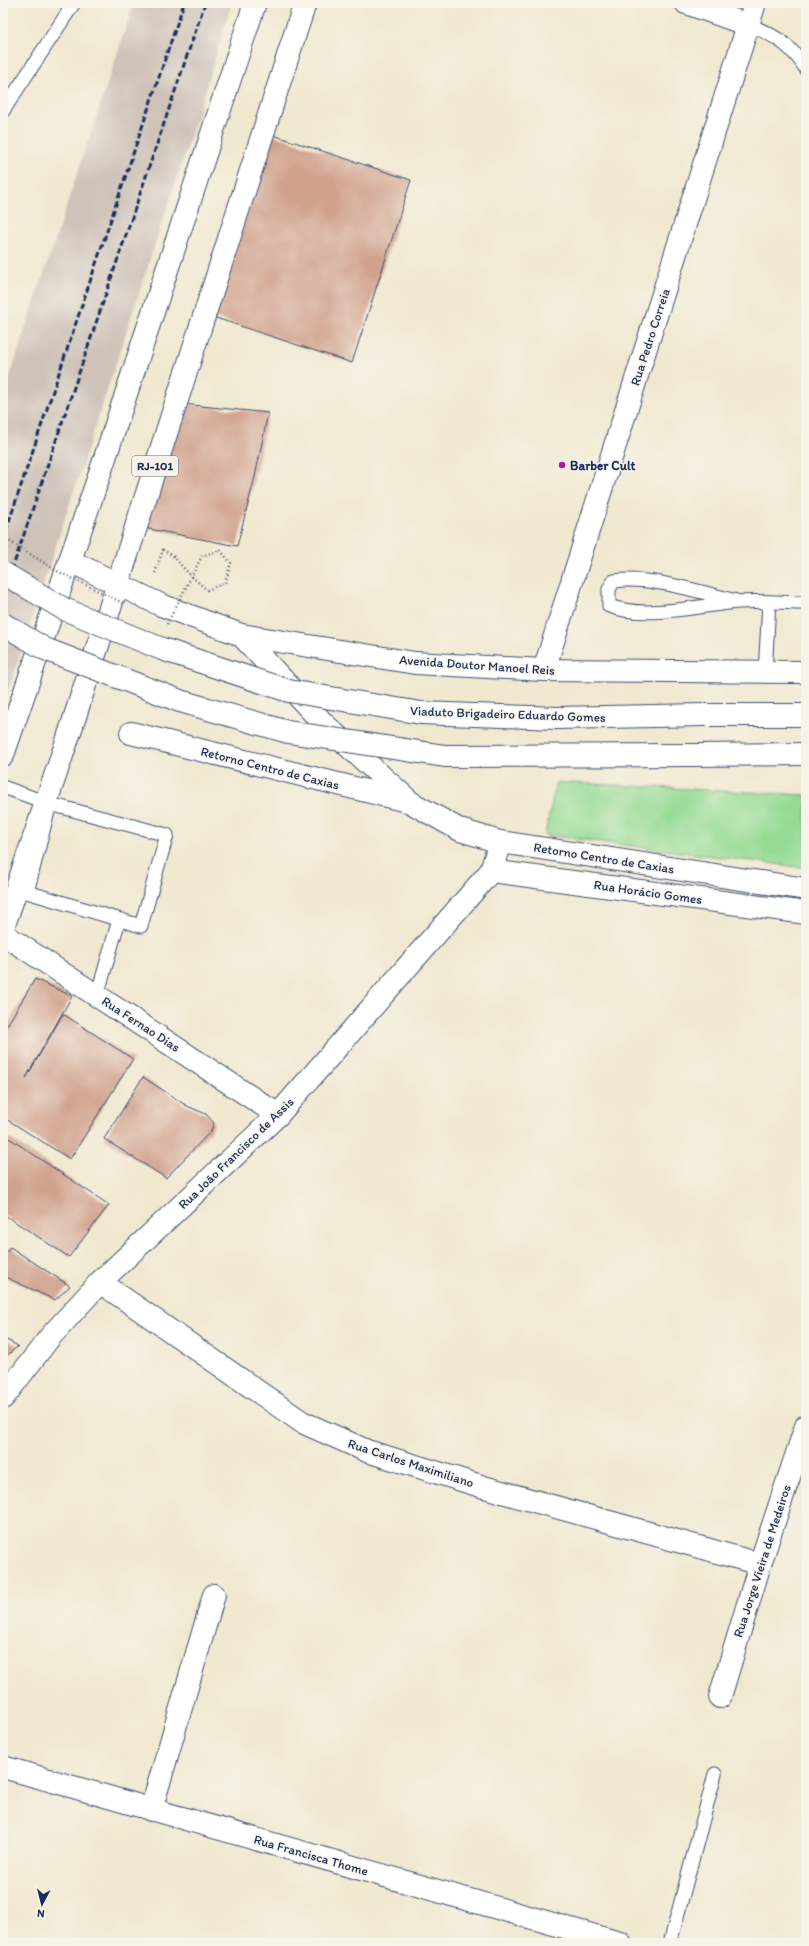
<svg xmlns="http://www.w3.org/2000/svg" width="809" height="1946" viewBox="0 0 809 1946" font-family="Itim,sans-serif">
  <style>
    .industrial { fill: #cec2b9 }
    .green { fill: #95db94; stroke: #588579 }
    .building { fill: #d0a28d }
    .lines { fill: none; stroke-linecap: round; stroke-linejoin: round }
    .lane-casing { stroke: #3b4b6f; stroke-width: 15 }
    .street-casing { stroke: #3b4b6f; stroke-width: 24 }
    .secondary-casing { stroke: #3b4b6f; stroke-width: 24 }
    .primary-casing { stroke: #3b4b6f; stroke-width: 24 }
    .path { stroke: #3b4b6f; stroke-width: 2.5; stroke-dasharray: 1 3; stroke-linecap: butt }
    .lane { stroke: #fff; stroke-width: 13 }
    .street { stroke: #fff; stroke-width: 22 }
    .secondary { stroke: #fff; stroke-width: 22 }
    .primary { stroke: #fff; stroke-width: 22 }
    .rail { stroke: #1b2f5e; stroke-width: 3; stroke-dasharray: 6 3; stroke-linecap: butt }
    .secondary-bridge-casing { stroke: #3b4b6f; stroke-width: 24; stroke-linecap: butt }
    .path-bridge { stroke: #3b4b6f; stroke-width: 2.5; stroke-dasharray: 1 3; stroke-linecap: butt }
    .secondary-bridge { stroke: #fff; stroke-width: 22 }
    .poi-dot { fill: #b5179e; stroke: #f7f3e8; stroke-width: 1.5 }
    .labels { text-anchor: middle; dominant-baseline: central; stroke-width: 3; stroke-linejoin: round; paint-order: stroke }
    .shield { fill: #f7f3e8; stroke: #5d6a87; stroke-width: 1 }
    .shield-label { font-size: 12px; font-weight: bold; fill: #1b2f5e }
    .street-label { font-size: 13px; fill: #1b2f5e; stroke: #f7f3e8 }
    .poi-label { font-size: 13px; font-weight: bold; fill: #1b2f5e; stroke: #f7f3e8; text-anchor: start }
  </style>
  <rect width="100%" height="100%" fill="#f7f3e8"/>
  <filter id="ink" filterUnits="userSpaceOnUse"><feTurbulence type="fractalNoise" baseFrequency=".025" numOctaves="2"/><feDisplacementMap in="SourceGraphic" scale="8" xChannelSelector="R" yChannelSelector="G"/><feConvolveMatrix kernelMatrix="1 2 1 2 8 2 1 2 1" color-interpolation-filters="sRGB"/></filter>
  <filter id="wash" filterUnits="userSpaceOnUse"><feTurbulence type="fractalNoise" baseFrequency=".012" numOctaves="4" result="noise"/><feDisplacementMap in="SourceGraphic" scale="16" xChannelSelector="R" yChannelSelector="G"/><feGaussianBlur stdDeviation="0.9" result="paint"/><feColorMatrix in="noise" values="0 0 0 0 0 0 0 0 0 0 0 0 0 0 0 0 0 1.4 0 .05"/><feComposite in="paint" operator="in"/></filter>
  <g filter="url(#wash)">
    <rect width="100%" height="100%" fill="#f0e8cf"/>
    <polygon class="industrial" points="134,3 232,3 197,117 3,706 3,397"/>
    <polygon class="green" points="556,782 806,795 806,868 545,835"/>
    <g id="blocks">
      <g class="building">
        <polygon points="273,135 411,180 352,363 213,317"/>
        <polygon points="182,404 268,413 255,477 237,546 144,528"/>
        <polygon points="35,979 72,996 26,1078 63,1014 133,1059 70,1159 3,1117 3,1032"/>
        <polygon points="143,1077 187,1106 206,1114 214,1123 211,1131 166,1178 104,1139"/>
        <polygon points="3,1134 109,1205 69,1257 3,1214"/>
        <polygon points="10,1247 70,1286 55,1300 3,1276 3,1258"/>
        <polygon points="3,1338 18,1346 3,1359"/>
      </g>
    </g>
  </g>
  <g filter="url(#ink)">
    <use href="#blocks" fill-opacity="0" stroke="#3b4b6f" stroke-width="1"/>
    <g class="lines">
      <defs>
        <g id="lane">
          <path d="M748 25C774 34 792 46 806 69"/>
          <polyline points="3,111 74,3"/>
          <path d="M741 602C703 593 652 576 614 581L609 589V606C647 620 699 605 739 602 761 600 784 603 806 603"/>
          <polyline points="765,673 769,603"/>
          <polyline points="3,787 50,804"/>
          <polygon points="50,804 167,835 141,926 27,892"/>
          <polyline points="97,996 119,920"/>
          <polyline points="670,1943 715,1774"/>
        </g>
        <g id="street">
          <polyline points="686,3 748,25"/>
          <polyline points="241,635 325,725 410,802 460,830 500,842 806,889"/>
          <polyline points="544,670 755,3"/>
          <polyline points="131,733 407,801"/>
          <polyline points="491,871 806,913"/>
          <polyline points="3,934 278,1115"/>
          <polyline points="100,1282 302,1422 367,1451 484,1487 760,1564"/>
          <polyline points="3,1398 50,1337 100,1282 278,1115 491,871 500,842"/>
          <polyline points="720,1697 760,1564 806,1426"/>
          <polyline points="3,1767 620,1943"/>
          <polyline points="151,1810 214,1595"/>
        </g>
        <g id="secondary">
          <polyline points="70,561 161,605 241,635 415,663 544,670 806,672"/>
          <polyline points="703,715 806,715"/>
          <polyline points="696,755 806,754"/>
        </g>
        <g id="primary">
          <polyline points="3,755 100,473 255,3"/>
          <polyline points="3,928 68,738 305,3"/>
        </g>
      </defs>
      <use href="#lane" class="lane-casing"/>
      <use href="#street" class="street-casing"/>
      <use href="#secondary" class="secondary-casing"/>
      <use href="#primary" class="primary-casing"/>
      <polyline class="path" points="155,573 163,550 173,556 189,574 207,590 225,583 231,563 220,550 202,556"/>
      <use href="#lane" class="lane"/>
      <use href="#street" class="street"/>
      <use href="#secondary" class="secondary"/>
      <use href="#primary" class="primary"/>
      <g class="rail">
        <polyline points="3,539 184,3"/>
        <polyline points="3,596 205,3"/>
      </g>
      <defs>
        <g id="secondary-bridge">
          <polyline points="3,573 64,609 162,649 289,691 421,713 557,718 703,715"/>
          <polyline points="3,624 45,649 180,701 288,732 445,756 696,755"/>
        </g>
      </defs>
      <use href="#secondary-bridge" class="secondary-bridge-casing"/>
      <g class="path-bridge">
        <polyline points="3,537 57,571 123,603"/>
        <polyline points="167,624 202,556"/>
      </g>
      <use href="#secondary-bridge" class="secondary-bridge"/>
    </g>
  </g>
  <circle class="poi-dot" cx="562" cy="465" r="4"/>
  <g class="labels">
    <rect class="shield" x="132" y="456" width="46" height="20" rx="3"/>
    <g class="shield-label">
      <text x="155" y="466">RJ-101</text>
    </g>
    <g class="street-label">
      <text transform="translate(650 337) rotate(-72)">Rua Pedro Correia</text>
      <text transform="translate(477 665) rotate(4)">Avenida Doutor Manoel Reis</text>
      <text transform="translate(508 714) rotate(2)">Viaduto Brigadeiro Eduardo Gomes</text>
      <text transform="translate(270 768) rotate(14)">Retorno Centro de Caxias</text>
      <text transform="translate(604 858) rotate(9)">Retorno Centro de Caxias</text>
      <text transform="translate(648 892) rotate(8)">Rua Horácio Gomes</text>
      <text transform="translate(141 1024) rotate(33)">Rua Fernao Dias</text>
      <text transform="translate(236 1153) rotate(-44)">Rua Joāo Francisco de Assis</text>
      <text transform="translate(411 1463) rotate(18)">Rua Carlos Maximiliano</text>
      <text transform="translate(762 1561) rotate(-72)">Rua Jorge Vieira de Medeiros</text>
      <text transform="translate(311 1855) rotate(16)">Rua Francisca Thome</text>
    </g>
    <g class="poi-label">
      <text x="570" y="465">Barber Cult</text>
    </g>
  </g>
  <rect width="809" height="1946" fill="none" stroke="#f7f3e8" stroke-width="16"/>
  <g transform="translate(42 1904) rotate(187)" stroke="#f7f3e8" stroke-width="3" paint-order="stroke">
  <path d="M0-3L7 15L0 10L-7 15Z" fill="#1b2f5e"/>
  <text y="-6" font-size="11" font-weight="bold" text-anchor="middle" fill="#1b2f5e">N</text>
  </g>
</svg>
